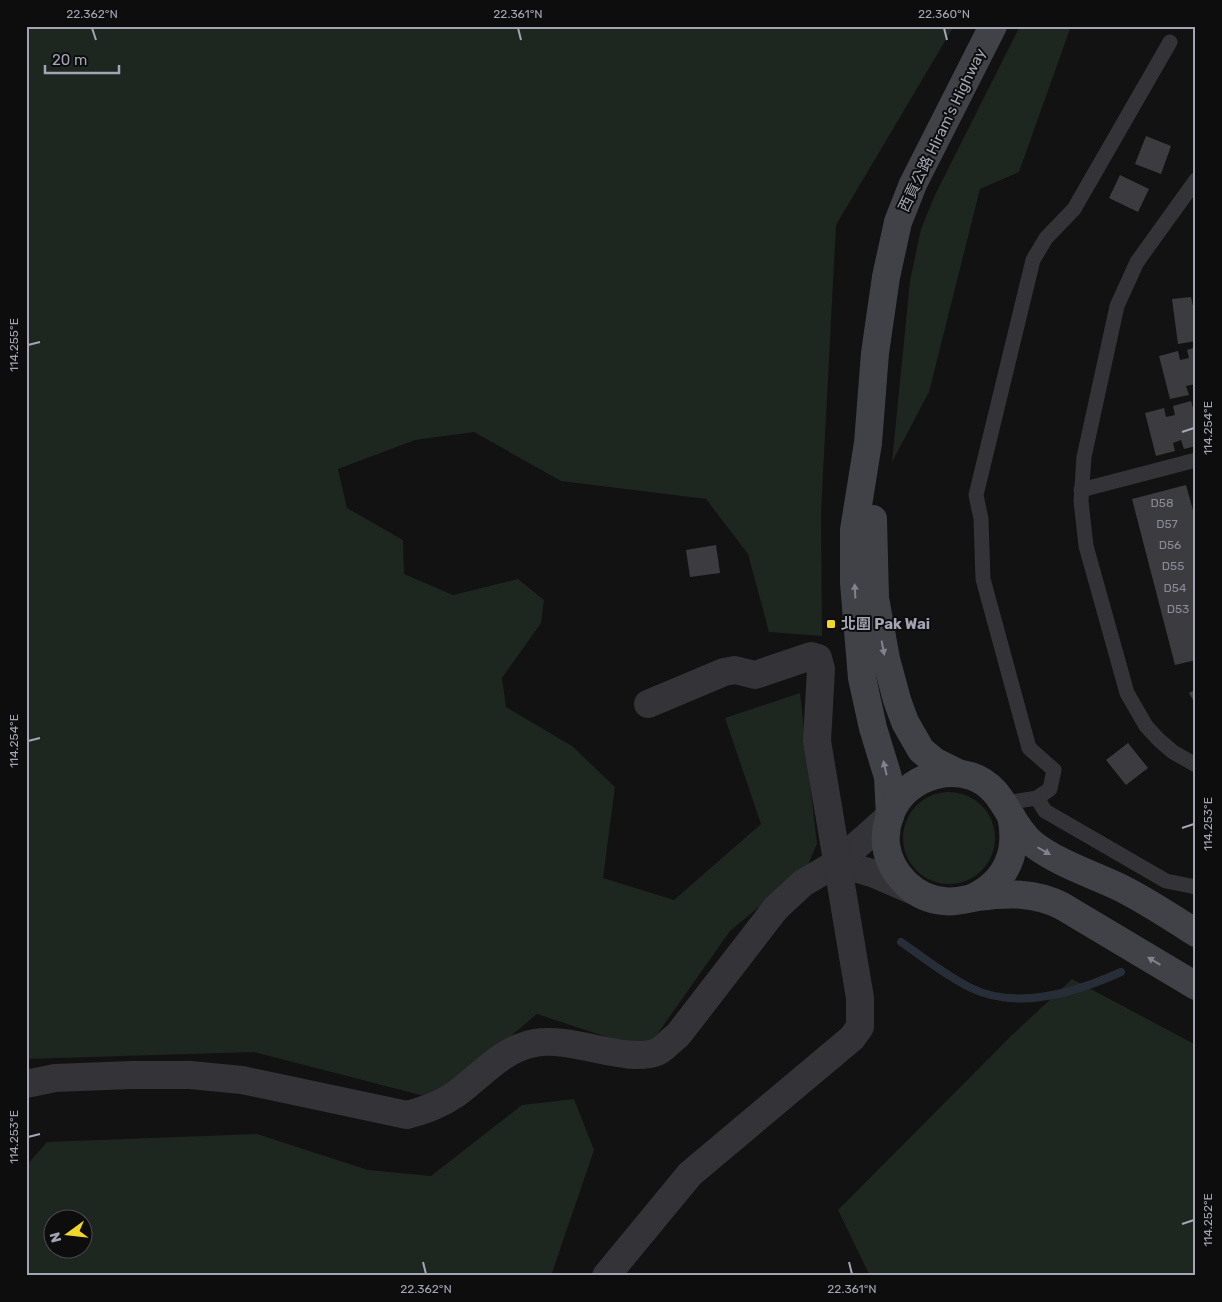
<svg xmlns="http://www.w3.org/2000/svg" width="1222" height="1302" viewBox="0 0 1222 1302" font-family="Rubik,'Noto Sans TC',sans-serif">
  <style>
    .green { fill: #1e2620; fill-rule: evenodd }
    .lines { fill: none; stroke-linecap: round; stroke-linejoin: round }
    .stream { stroke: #282e37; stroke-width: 8 }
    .building { fill: #3c3c40 }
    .lane { stroke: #333338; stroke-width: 15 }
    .street { stroke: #333338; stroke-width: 28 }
    .secondary { stroke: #414148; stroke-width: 28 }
    .oneway { fill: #81828e }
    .ticks { fill: none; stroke: #a3a5b4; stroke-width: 2 }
    .poi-dot { fill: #f3d62a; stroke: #0d0d0e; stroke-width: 2 }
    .labels { text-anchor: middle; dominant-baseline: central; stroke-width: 4; stroke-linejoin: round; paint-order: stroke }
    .number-label { font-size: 12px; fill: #898b97 }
    .street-label { font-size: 15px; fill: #a3a5b4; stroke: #0d0d0e }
    .poi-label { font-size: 15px; font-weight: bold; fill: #a3a5b4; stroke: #0d0d0e; text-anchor: start }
    .neatline { fill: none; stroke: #a3a5b4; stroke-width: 2 }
    .ticks-label { font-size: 12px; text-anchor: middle; fill: #a3a5b4 }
  </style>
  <rect width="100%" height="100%" fill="#121213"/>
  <g class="green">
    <polygon points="26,26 954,26 836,225 821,512 822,636 769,632 748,554 706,499 561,481 474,432 415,440 338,469 347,508 403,540 404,574 453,595 518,579 544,600 541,623 502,678 506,707 572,746 615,787 603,878 674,900 761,824 725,718 800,693 817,844 807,867 730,931 646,1050 537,1014 436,1099 254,1052 26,1059"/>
    <polygon points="1020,26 1071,26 1019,172 980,189 929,392 892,462 910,281 921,229 935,195"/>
    <circle cx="949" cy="838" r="46"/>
    <polygon points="1072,979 1196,1045 1196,1276 870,1276 838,1210 1011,1036"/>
    <path d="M574 1099 594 1150 551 1276H26V1166L47 1142 257 1134 368 1170 431 1176 522 1105ZM52 1220H82V1250H52Z"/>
  </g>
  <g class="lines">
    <path class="stream" d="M901 942C923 957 946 976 971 988 1018 1011 1077 992 1121 972"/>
  </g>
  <g class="building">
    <polygon points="1146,136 1171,146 1161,174 1135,164"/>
    <polygon points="1120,175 1149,189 1138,212 1109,198"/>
    <polygon points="1191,297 1193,306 1196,306 1196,341 1178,344 1172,299"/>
    <polygon points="1196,347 1196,384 1186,386 1189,395 1170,399 1159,356 1178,351 1180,360 1189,358 1187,350"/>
    <polygon points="1191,401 1196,418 1196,446 1184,449 1181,440 1173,443 1175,451 1156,456 1145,413 1164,408 1166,417 1175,415 1173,406"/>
    <polygon points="1186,485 1196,521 1196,660 1175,665 1132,499"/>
    <polygon points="716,545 720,573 690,577 686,550"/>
    <polygon points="1196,689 1196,705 1189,693"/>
    <polygon points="1128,743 1148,768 1126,785 1106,760"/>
  </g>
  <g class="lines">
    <g class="lane">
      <polyline points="1196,180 1137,262 1117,306 1084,457 1081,501 1086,546 1127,693 1146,726 1159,740 1173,752 1196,765"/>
      <polyline points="1081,490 1196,460"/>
      <polyline points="1037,798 1045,811 1166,881 1196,887"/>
      <polyline points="1005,803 1037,798 1050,789 1054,770 1029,748 983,579 981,519 976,495 1033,260 1046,238 1074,209 1170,42"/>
    </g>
    <g class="street">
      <polyline points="837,863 872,873 916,892"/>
      <path d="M26 1084 55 1078 131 1075H190L242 1080 407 1115C425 1110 440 1105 456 1094 482 1075 502 1049 535 1043 572 1036 626 1064 657 1052 664 1049 671 1040 678 1035L776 908 803 883 837 863 890 816"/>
      <polyline points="606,1276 690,1174 852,1038 860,1027 860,998 817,741 821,669 818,658 811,656 755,675 735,670 724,672 648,704"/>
    </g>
    <g class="secondary">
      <polyline points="873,519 875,598 886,659 897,700 905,722 921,750 934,761 958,773"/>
      <polyline points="890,816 888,777 873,728 862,678 854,583 854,530 868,443 875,353 886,277 898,222 913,184 993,26"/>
      <path d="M974 897C1007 881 1019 851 1011 816"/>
      <path d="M1196 933C1171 917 1147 901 1121 888 1092 874 1059 864 1033 844 1008 824 1005 787 971 776 948 769 924 775 907 790 892 803 884 825 886 845 890 874 915 899 944 901 955 903 966 899 978 897 1007 893 1035 892 1062 906L1196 986"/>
    </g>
  </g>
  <defs><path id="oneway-solid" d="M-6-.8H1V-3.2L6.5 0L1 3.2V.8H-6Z" transform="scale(1.25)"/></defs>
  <g class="oneway">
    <use href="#oneway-solid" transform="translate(855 591) rotate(-93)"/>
    <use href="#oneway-solid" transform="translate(883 648) rotate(79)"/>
    <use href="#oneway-solid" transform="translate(885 768) rotate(-103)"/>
    <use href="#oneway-solid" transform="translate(1044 851) rotate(30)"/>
    <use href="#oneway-solid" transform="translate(1154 961) rotate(-149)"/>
  </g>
  <path class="ticks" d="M92 28 96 40M518 28 521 40M944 28 947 40M28 345 40 342M1182 432 1194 428M28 741 40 738M1182 828 1194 824M28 1137 40 1134M1182 1224 1194 1220M423 1262 426 1274M849 1262 852 1274"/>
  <rect class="poi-dot" x="826" y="619" width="10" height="10" rx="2.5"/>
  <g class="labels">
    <g class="number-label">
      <text x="1162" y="503">D58</text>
      <text x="1167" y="524">D57</text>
      <text x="1170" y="545">D56</text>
      <text x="1173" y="566">D55</text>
      <text x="1175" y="588">D54</text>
      <text x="1178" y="609">D53</text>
    </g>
    <g class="street-label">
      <text transform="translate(942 130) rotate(-64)">西貢公路 Hiram's Highway</text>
    </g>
    <g class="poi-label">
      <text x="841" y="624">北圍 Pak Wai</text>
    </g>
  </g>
  <rect width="1222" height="1302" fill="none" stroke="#0d0d0e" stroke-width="55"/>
  <g transform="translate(68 1234) rotate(255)"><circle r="24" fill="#0d0d0e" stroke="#494a50"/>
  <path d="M0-4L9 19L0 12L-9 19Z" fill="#f3d62a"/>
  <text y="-8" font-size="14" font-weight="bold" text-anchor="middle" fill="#a3a5b4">N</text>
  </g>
  <path d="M45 65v8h74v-8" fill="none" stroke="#a3a5b4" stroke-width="2.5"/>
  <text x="52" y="65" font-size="15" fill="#a3a5b4" stroke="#0d0d0e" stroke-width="4" paint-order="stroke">20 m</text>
  <rect x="28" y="28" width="1166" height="1246" class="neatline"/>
  <g class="ticks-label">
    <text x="92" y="18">22.362°N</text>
    <text x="518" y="18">22.361°N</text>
    <text x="944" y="18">22.360°N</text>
    <text transform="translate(14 345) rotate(-90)" y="4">114.255°E</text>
    <text transform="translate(1208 428) rotate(-90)" y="4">114.254°E</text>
    <text transform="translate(14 741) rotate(-90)" y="4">114.254°E</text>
    <text transform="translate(1208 824) rotate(-90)" y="4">114.253°E</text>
    <text transform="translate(14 1137) rotate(-90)" y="4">114.253°E</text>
    <text transform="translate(1208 1220) rotate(-90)" y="4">114.252°E</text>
    <text x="426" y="1293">22.362°N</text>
    <text x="852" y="1293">22.361°N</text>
  </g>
</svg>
